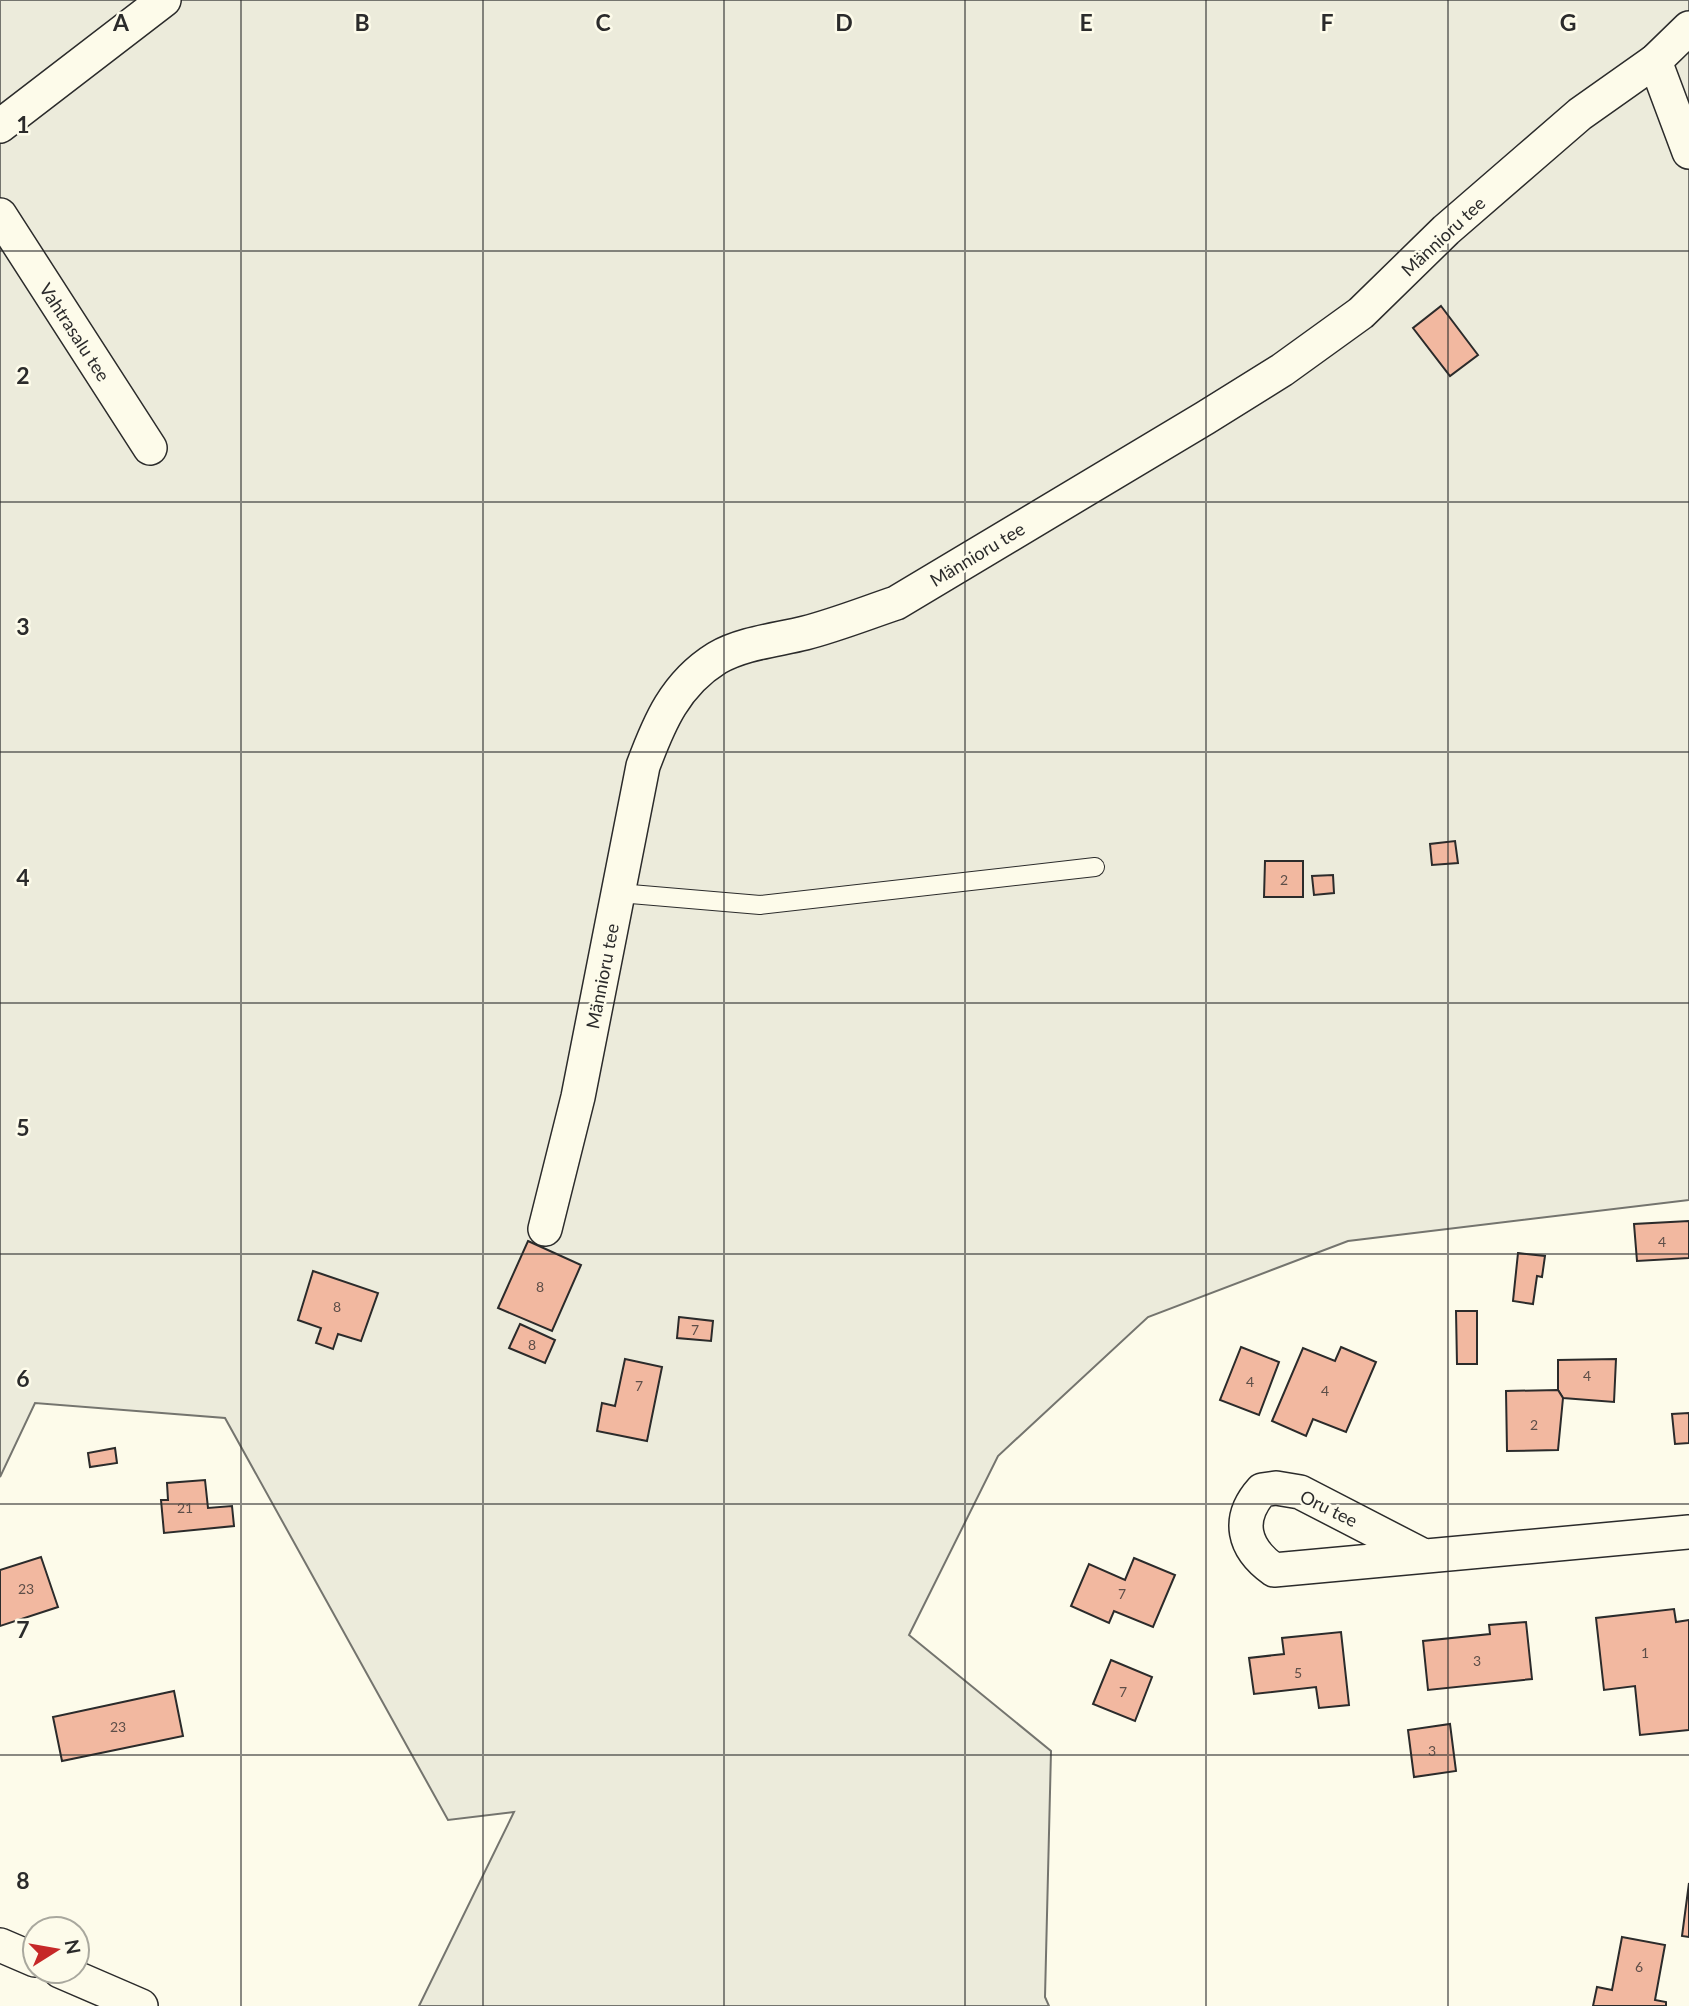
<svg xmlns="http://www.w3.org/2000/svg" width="1689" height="2006" viewBox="0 0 1689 2006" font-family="Lato,sans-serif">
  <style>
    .green { fill: #ecebdb; stroke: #74746e; stroke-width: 2 }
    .building { fill: #f2b8a0; stroke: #2b2b2b; stroke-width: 2 }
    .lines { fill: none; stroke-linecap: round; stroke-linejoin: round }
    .service-casing { stroke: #2b2b2b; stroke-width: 20 }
    .minor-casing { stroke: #2b2b2b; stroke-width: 36 }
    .service { stroke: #fdfbea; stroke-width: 18 }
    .minor { stroke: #fdfbea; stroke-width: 33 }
    .grid { fill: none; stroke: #2b2b2b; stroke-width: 2; stroke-opacity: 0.55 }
    .labels { text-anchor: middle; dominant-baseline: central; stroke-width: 5; stroke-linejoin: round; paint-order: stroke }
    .number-label { font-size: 14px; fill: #5d4e48 }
    .street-label { font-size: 18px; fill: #2b2b2b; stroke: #fdfbea }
    .grid-label { font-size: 23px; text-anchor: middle; font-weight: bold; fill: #2b2b2b; stroke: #fdfbea; stroke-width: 5; stroke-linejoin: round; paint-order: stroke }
  </style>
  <rect width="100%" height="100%" fill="#fdfbea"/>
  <polygon class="green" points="0,0 1689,0 1689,1200 1348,1241 1148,1317 998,1456 909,1635 1051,1751 1045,1997 1049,2006 419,2006 514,1812 448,1820 225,1418 35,1403 0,1477"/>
  <g class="building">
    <polygon points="1441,306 1478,355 1450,376 1413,328"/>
    <polygon points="1455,841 1458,863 1432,865 1430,844"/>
    <polygon points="1265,861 1303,861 1303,897 1264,897"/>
    <polygon points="1333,875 1334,893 1314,895 1312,876"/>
    <polygon points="1689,1221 1689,1258 1637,1261 1634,1224"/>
    <polygon points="528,1241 581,1265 552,1331 498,1308"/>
    <polygon points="1518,1253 1545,1256 1542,1277 1537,1276 1533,1304 1513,1301"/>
    <polygon points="313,1271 378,1293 361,1341 338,1334 333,1349 316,1343 321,1328 298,1320"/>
    <polygon points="1456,1311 1477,1311 1477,1364 1457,1364"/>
    <polygon points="679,1317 713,1321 711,1341 677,1338"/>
    <polygon points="520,1324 555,1340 545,1363 509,1348"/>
    <polygon points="1241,1347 1279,1362 1259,1415 1220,1400"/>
    <polygon points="1341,1347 1376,1362 1346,1432 1313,1419 1306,1436 1272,1421 1303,1348 1335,1361"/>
    <polygon points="625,1359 662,1367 647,1441 597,1431 602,1403 615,1406"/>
    <polygon points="1616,1359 1614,1402 1563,1398 1558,1390 1558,1360"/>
    <polygon points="1558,1390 1563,1398 1558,1450 1507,1451 1506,1391"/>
    <polygon points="1689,1413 1689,1443 1675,1444 1672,1414"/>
    <polygon points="115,1448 117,1463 90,1467 88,1453"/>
    <polygon points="205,1480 208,1508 232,1506 234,1526 164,1533 161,1500 168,1500 167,1483"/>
    <polygon points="41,1557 58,1607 0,1626 0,1570"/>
    <polygon points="1134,1558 1175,1575 1153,1627 1114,1611 1109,1623 1071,1606 1089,1564 1125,1580"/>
    <polygon points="1674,1609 1676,1622 1689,1620 1689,1730 1640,1735 1635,1686 1604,1690 1596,1618"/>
    <polygon points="1526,1622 1532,1679 1428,1690 1423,1641 1490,1634 1489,1625"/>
    <polygon points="1341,1632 1349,1705 1319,1708 1316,1687 1254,1694 1249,1658 1284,1654 1282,1638"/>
    <polygon points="1111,1660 1152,1677 1135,1721 1093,1704"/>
    <polygon points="174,1691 183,1736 62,1761 53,1717"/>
    <polygon points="1450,1724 1456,1771 1414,1777 1408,1730"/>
    <polygon points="1689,1883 1689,1937 1682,1936"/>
    <polygon points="1622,1937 1665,1945 1655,2000 1666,2002 1666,2006 1593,2006 1597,1987 1612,1990"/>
  </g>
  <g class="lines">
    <defs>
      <polyline id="service" points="619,893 760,905 1095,867"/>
      <g id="minor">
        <polyline points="1655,61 1689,152"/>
        <polyline points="0,126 164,0"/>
        <polyline points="0,215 150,448"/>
        <path d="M545 1229 578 1097 643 766C659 723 675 684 717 658 743 643 777 640 805 633 836 625 866 613 896 603L1205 418 1282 370 1361 313 1446 230 1528 159 1580 114 1655 61 1689 28"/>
        <path d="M1422 1555 1300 1492 1276 1488 1262 1490C1236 1519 1243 1548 1274 1570L1689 1532"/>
        <polyline points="0,1945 35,1960"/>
        <polyline points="60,1971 141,2006"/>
      </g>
    </defs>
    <use href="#service" class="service-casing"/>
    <use href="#minor" class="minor-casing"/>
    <use href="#service" class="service"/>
    <use href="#minor" class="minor"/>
  </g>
  <path class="grid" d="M241 0V2006M483 0V2006M724 0V2006M965 0V2006M1206 0V2006M1448 0V2006M0 251H1689M0 502H1689M0 752H1689M0 1003H1689M0 1254H1689M0 1504H1689M0 1755H1689"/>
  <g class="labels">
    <g class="number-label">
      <text x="1284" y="879">2</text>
      <text x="1662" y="1241">4</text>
      <text x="540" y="1286">8</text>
      <text x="337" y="1306">8</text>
      <text x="695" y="1329">7</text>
      <text x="532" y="1344">8</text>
      <text x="1587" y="1375">4</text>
      <text x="1250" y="1381">4</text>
      <text x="639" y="1385">7</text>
      <text x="1325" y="1390">4</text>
      <text x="1534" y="1424">2</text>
      <text x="185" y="1507">21</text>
      <text x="26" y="1588">23</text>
      <text x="1122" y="1593">7</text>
      <text x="1645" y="1652">1</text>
      <text x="1477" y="1660">3</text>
      <text x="1298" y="1672">5</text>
      <text x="1123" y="1691">7</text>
      <text x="118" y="1726">23</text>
      <text x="1432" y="1750">3</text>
      <text x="1639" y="1966">6</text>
    </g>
    <g class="street-label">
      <text transform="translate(1443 236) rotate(-43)">Männioru tee</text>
      <text transform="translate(75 332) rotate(57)">Vahtrasalu tee</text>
      <text transform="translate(977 554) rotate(-31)">Männioru tee</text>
      <text transform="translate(602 976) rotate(-79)">Männioru tee</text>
      <text transform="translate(1329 1508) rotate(26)">Oru tee</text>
    </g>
  </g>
  <g class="grid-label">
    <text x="121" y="31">A</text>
    <text x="362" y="31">B</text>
    <text x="603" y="31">C</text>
    <text x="844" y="31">D</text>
    <text x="1086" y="31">E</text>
    <text x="1327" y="31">F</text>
    <text x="1568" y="31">G</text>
    <text x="23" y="133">1</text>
    <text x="23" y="384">2</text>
    <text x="23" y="635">3</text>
    <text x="23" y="886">4</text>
    <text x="23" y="1136">5</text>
    <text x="23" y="1387">6</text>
    <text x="23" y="1638">7</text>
    <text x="23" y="1889">8</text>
  </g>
  <g transform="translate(56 1950) rotate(79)"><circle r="33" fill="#fdfbea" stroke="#a9a89e" stroke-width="2"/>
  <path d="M0-5L12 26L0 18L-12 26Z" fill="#c62828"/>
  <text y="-10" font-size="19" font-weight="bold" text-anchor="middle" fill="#2b2b2b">N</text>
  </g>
</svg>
